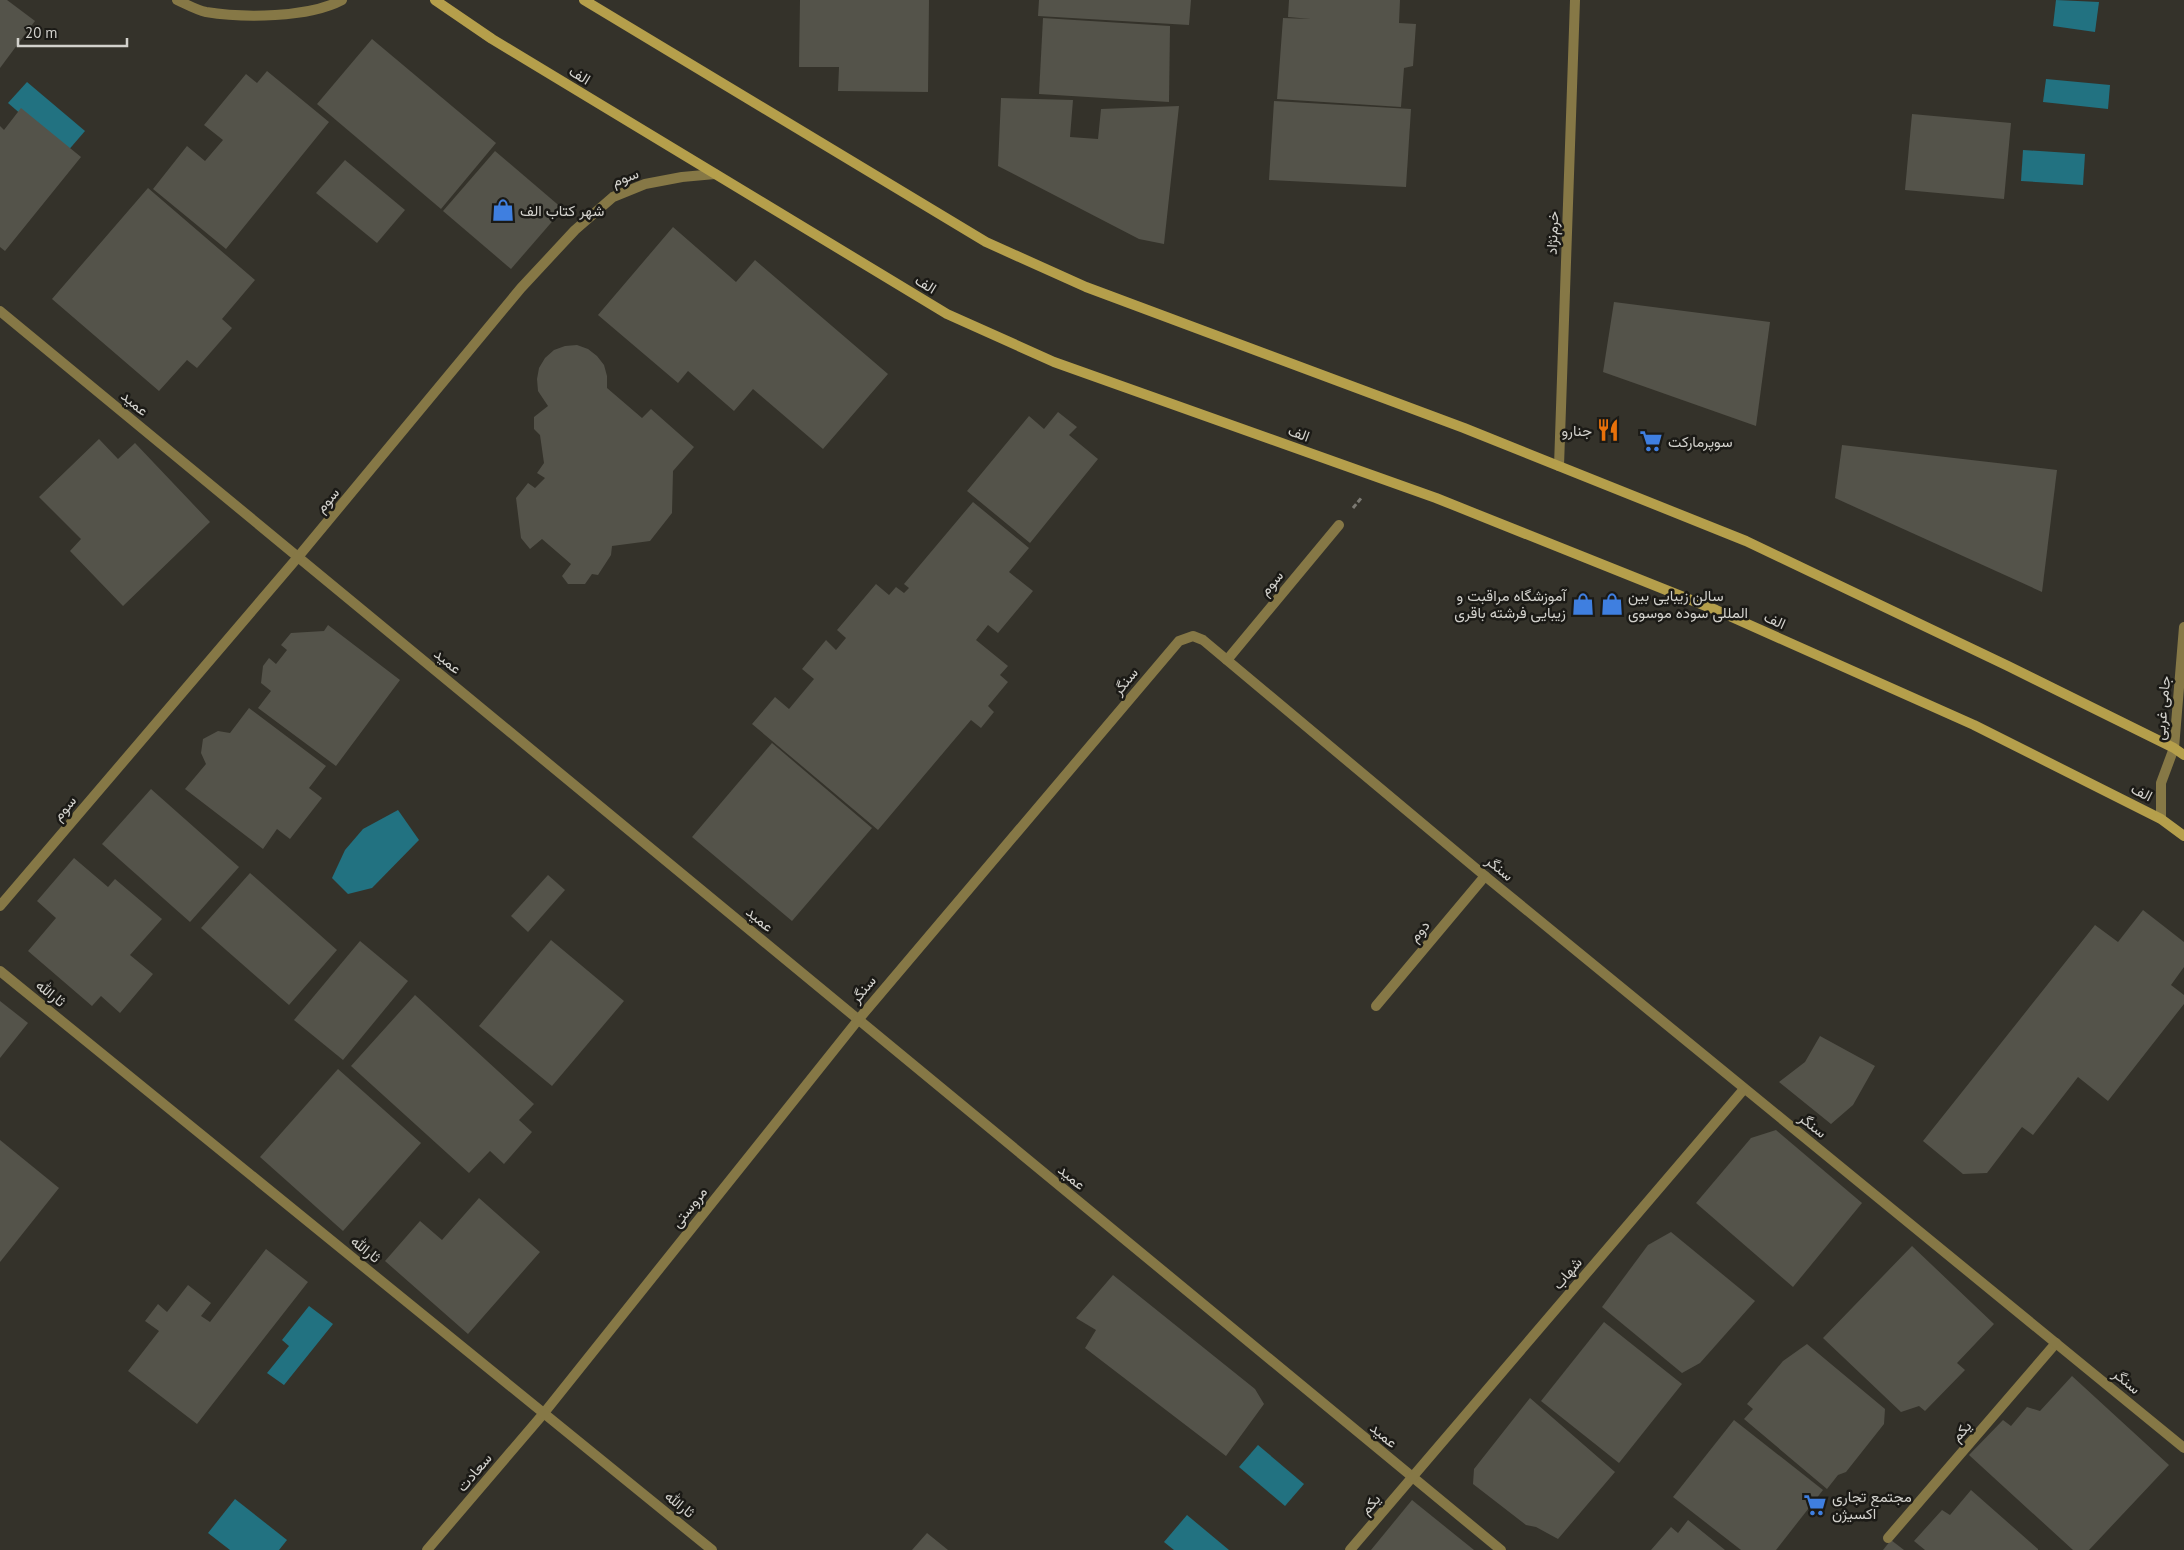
<svg xmlns="http://www.w3.org/2000/svg" width="2184" height="1550" viewBox="0 0 2184 1550" font-family="'PT Sans',Vazirmatn,sans-serif">
  <style>
    .water { fill: #227281 }
    .building { fill: #54534a }
    .lines { fill: none; stroke-linecap: round; stroke-linejoin: round }
    .path { stroke: #7b7972; stroke-width: 3; stroke-dasharray: 5 2.5; stroke-linecap: butt }
    .minor { stroke: #867846; stroke-width: 10 }
    .tertiary { stroke: #867846; stroke-width: 10 }
    .secondary { stroke: #b59f4b; stroke-width: 10 }
    .labels { text-anchor: middle; dominant-baseline: central; stroke-width: 5; stroke-linejoin: round; paint-order: stroke }
    .street-label { font-size: 15px; fill: #d2d1cc; stroke: #1b1a16 }
    .poi-label { font-size: 15px; fill: #d2d1cc; stroke: #1b1a16; text-anchor: start }
  </style>
  <rect width="100%" height="100%" fill="#34322a"/>
  <g class="water">
    <polygon points="2056,0 2099,2 2095,32 2053,26"/>
    <polygon points="2046,79 2110,85 2108,109 2043,102"/>
    <polygon points="27,82 85,131 66,153 8,103"/>
    <polygon points="2023,150 2085,154 2083,185 2021,181"/>
    <polygon points="398,810 419,840 372,888 348,894 332,878 345,850 363,829"/>
    <polygon points="309,1306 333,1324 284,1385 267,1373 289,1346 282,1340"/>
    <polygon points="1258,1445 1304,1484 1285,1506 1239,1467"/>
    <polygon points="235,1499 287,1540 279,1550 230,1550 208,1533"/>
    <polygon points="1187,1515 1229,1550 1174,1550 1164,1542"/>
  </g>
  <g class="building">
    <polygon points="0,0 7,0 35,21 0,68"/>
    <polygon points="800,0 929,0 928,92 838,91 839,67 799,67"/>
    <polygon points="1039,0 1191,0 1189,25 1038,16"/>
    <polygon points="1289,0 1400,0 1399,23 1416,24 1413,66 1404,68 1401,107 1277,99 1283,18 1311,19 1288,17"/>
    <polygon points="1043,18 1170,26 1169,102 1039,94"/>
    <polygon points="372,39 496,143 441,209 317,104"/>
    <polygon points="267,71 329,122 226,249 153,189 187,146 205,161 223,140 204,125 246,74 257,83"/>
    <polygon points="1001,98 1073,100 1070,137 1098,139 1101,109 1179,106 1164,244 1139,239 998,166"/>
    <polygon points="1274,101 1411,109 1406,187 1269,180"/>
    <polygon points="21,108 81,157 5,251 0,247 0,126 4,130"/>
    <polygon points="1912,114 2011,123 2004,199 1905,190"/>
    <polygon points="495,151 563,209 511,269 443,211"/>
    <polygon points="345,160 405,210 377,243 316,193"/>
    <polygon points="148,188 255,280 222,319 232,328 197,368 187,360 159,391 52,299"/>
    <polygon points="673,227 736,282 755,260 888,374 823,449 753,389 734,411 688,371 678,383 598,315"/>
    <polygon points="1614,302 1770,322 1756,426 1603,372"/>
    <polygon points="577,345 588,349 597,356 604,365 607,376 607,388 642,418 651,409 694,447 673,471 672,513 650,541 612,546 611,555 598,575 592,574 585,584 568,584 562,576 571,564 542,539 530,549 521,538 516,498 528,483 535,488 545,478 537,473 544,463 540,435 534,429 534,417 548,406 538,391 537,379 539,368 545,358 554,350 565,346"/>
    <polygon points="1058,412 1077,427 1069,435 1098,459 1030,543 967,491 1029,416 1044,429"/>
    <polygon points="99,439 118,459 135,443 210,522 123,606 70,551 81,539 39,497"/>
    <polygon points="1842,445 2057,470 2042,592 1835,498"/>
    <polygon points="973,502 1029,548 1009,572 1033,591 998,633 988,625 976,640 1008,666 1000,675 1008,682 988,706 994,712 981,728 971,720 878,830 752,724 775,697 789,709 814,679 802,669 826,640 836,650 846,638 837,630 876,584 889,595 896,587 904,593 909,588 904,584"/>
    <polygon points="328,625 400,680 336,766 258,708 271,691 261,683 263,666 269,658 276,664 287,650 281,645 291,633 324,631"/>
    <polygon points="249,708 326,766 309,788 322,798 290,839 277,829 263,849 185,789 206,764 201,753 203,739 218,731 230,733"/>
    <polygon points="772,743 872,828 792,921 692,837"/>
    <polygon points="151,789 239,867 190,922 102,844"/>
    <polygon points="74,858 108,887 115,879 162,919 130,955 153,974 120,1013 101,996 92,1006 28,951 56,918 37,901"/>
    <polygon points="250,873 337,950 289,1005 201,928"/>
    <polygon points="548,875 565,890 528,932 511,916"/>
    <polygon points="2143,910 2184,942 2184,967 2171,985 2184,995 2184,1004 2108,1101 2078,1077 2033,1135 2022,1127 1987,1173 1963,1174 1923,1141 2095,925 2118,942"/>
    <polygon points="551,940 624,1001 552,1086 479,1026"/>
    <polygon points="360,941 408,981 343,1060 294,1020"/>
    <polygon points="415,995 534,1104 519,1120 532,1132 504,1164 490,1151 469,1173 351,1066"/>
    <polygon points="0,1001 28,1023 0,1058"/>
    <polygon points="1820,1036 1875,1066 1853,1105 1831,1124 1779,1082 1805,1062"/>
    <polygon points="338,1069 421,1143 343,1231 260,1157"/>
    <polygon points="1776,1130 1862,1203 1793,1287 1696,1203 1751,1138"/>
    <polygon points="0,1140 59,1188 0,1262"/>
    <polygon points="479,1198 540,1252 468,1334 385,1261 420,1221 442,1240"/>
    <polygon points="1671,1232 1755,1301 1700,1363 1682,1373 1602,1307 1648,1245"/>
    <polygon points="1912,1246 1994,1324 1957,1363 1965,1370 1925,1411 1919,1406 1901,1412 1823,1338"/>
    <polygon points="266,1249 308,1282 197,1424 128,1371 159,1331 145,1321 158,1304 167,1312 188,1285 211,1303 201,1316 210,1322"/>
    <polygon points="1113,1275 1255,1389 1264,1404 1226,1456 1085,1348 1096,1330 1076,1318"/>
    <polygon points="1604,1322 1682,1384 1619,1463 1541,1401"/>
    <polygon points="1807,1344 1885,1409 1884,1424 1846,1472 1838,1475 1827,1489 1744,1419 1753,1409 1747,1404 1783,1361"/>
    <polygon points="2072,1376 2169,1465 2089,1550 2073,1550 1969,1455 2003,1420 2011,1426 2027,1407 2040,1411"/>
    <polygon points="1530,1398 1615,1472 1558,1539 1536,1527 1526,1525 1473,1484 1474,1469"/>
    <polygon points="1734,1420 1823,1490 1776,1550 1741,1550 1673,1497"/>
    <polygon points="1971,1490 2038,1549 2038,1550 1925,1550 1914,1541 1942,1510 1950,1515"/>
    <polygon points="1412,1500 1474,1550 1371,1550"/>
    <polygon points="1688,1520 1725,1550 1651,1550 1671,1527 1678,1533"/>
    <polygon points="927,1533 948,1550 912,1550"/>
    <polygon points="1891,1540 1904,1550 1883,1550"/>
  </g>
  <g class="lines">
    <polyline class="path" points="1353,508 1362,497"/>
    <g class="minor">
      <path d="M177 0C186 4 196 10 206 12 243 18 308 18 342 0"/>
      <polyline points="0,311 1501,1550"/>
      <polyline points="1559,466 1575,0"/>
      <polyline points="1227,660 1339,525"/>
      <polyline points="2161,819 2161,783 2174,748 2184,627"/>
      <polyline points="0,906 298,557 521,288 575,230 613,197 645,184 682,177 715,174"/>
      <polyline points="1376,1006 1485,876"/>
      <polyline points="1888,1538 2056,1343"/>
      <polyline points="427,1550 544,1413 858,1020 1179,641 1193,636 1203,640 1485,876 2184,1448"/>
      <polyline points="1350,1550 1744,1089"/>
    </g>
    <polyline class="tertiary" points="0,971 712,1550"/>
    <g class="secondary">
      <polyline points="435,0 492,39 947,314 1054,362 1436,498 1716,610 1974,725 2161,819 2184,836"/>
      <polyline points="584,0 986,242 1086,287 1464,428 1746,541 2008,666 2174,748 2184,755"/>
    </g>
  </g>
  <defs>
    <symbol id="shop-bare" viewBox="-9 -9 18 18"><path d="M-5-2.5h2.3a2.7 3.5 0 0 1 5.4 0H5L5.5 6h-11ZM-1.5-2.5h3a1.5 2.3 0 0 0-3 0Z" fill="#3f7fe0" stroke="#1b1a16" stroke-width="2.5" paint-order="stroke"/></symbol>
    <symbol id="restaurant-bare" viewBox="-9 -9 18 18"><path d="M-5-6h1v4h1v-4h1v4h1v-4h1v5L-1.5 .5V6h-2V.5L-5-1ZM5-6V6H3V1.5H1.5Q1.5-4 5-6Z" fill="#e8710a" stroke="#1b1a16" stroke-width="2.5" paint-order="stroke"/></symbol>
    <symbol id="supermarket-bare" viewBox="-9 -9 18 18"><path d="M-6-5.5h2.5l.6 2H6L4.5 2H-2.5L-4.4-4H-6ZM-1.5 3.2a1.3 1.3 0 1 0 .1 0ZM3 3.2a1.3 1.3 0 1 0 .1 0Z" fill="#3f7fe0" stroke="#1b1a16" stroke-width="2.5" paint-order="stroke"/></symbol>
  </defs>
  <g fill-rule="evenodd">
    <use href="#shop-bare" x="487" y="194" width="32" height="32"/>
    <use href="#restaurant-bare" x="1592" y="414" width="32" height="32"/>
    <use href="#supermarket-bare" x="1635" y="425" width="32" height="32"/>
    <use href="#shop-bare" x="1567" y="588" width="32" height="32"/>
    <use href="#shop-bare" x="1596" y="588" width="32" height="32"/>
    <use href="#supermarket-bare" x="1799" y="1489" width="32" height="32"/>
  </g>
  <g class="labels">
    <g class="street-label">
      <text transform="translate(580 75) rotate(31)">الف</text>
      <text transform="translate(625 177) rotate(-21)">سوم</text>
      <text transform="translate(1552 233) rotate(-88)">خرم‌نژاد</text>
      <text transform="translate(926 284) rotate(31)">الف</text>
      <text transform="translate(135 403) rotate(40)">عمید</text>
      <text transform="translate(1299 433) rotate(20)">الف</text>
      <text transform="translate(327 500) rotate(-50)">سوم</text>
      <text transform="translate(1271 583) rotate(-50)">سوم</text>
      <text transform="translate(1775 620) rotate(24)">الف</text>
      <text transform="translate(448 661) rotate(40)">عمید</text>
      <text transform="translate(1125 681) rotate(-50)">سنگر</text>
      <text transform="translate(2162 708) rotate(-85)">جامی غربی</text>
      <text transform="translate(2142 792) rotate(27)">الف</text>
      <text transform="translate(64 808) rotate(-50)">سوم</text>
      <text transform="translate(1500 868) rotate(40)">سنگر</text>
      <text transform="translate(760 919) rotate(40)">عمید</text>
      <text transform="translate(1419 931) rotate(-50)">دوم</text>
      <text transform="translate(863 989) rotate(-50)">سنگر</text>
      <text transform="translate(51 993) rotate(39)">ثارالله</text>
      <text transform="translate(1813 1125) rotate(39)">سنگر</text>
      <text transform="translate(1072 1177) rotate(40)">عمید</text>
      <text transform="translate(689 1207) rotate(-51)">مروستی</text>
      <text transform="translate(366 1249) rotate(39)">ثارالله</text>
      <text transform="translate(1567 1273) rotate(-50)">شهاب</text>
      <text transform="translate(2127 1381) rotate(40)">سنگر</text>
      <text transform="translate(1961 1431) rotate(-49)">یکم</text>
      <text transform="translate(1384 1435) rotate(40)">عمید</text>
      <text transform="translate(474 1472) rotate(-50)">سعادت</text>
      <text transform="translate(680 1504) rotate(39)">ثارالله</text>
      <text transform="translate(1370 1504) rotate(-49)">یکم</text>
    </g>
    <g class="poi-label">
      <text x="520" y="210">شهر کتاب الف</text>
      <text x="1592" y="430" text-anchor="end">جنارو</text>
      <text x="1668" y="441">سوپرمارکت</text>
      <text x="1566" y="595" text-anchor="end">آموزشگاه مراقبت و<tspan x="1566" dy="17">زیبایی فرشته باقری</tspan></text>
      <text x="1628" y="595">سالن زیبایی بین<tspan x="1628" dy="17">المللی سوده موسوی</tspan></text>
      <text x="1832" y="1496">مجتمع تجاری<tspan x="1832" dy="17">اکسیژن</tspan></text>
    </g>
  </g>
  <path d="M18 38v8h109v-8" fill="none" stroke="#d2d1cc" stroke-width="2.5"/>
  <text x="25" y="38" font-size="15" fill="#d2d1cc" stroke="#1b1a16" stroke-width="4" paint-order="stroke">20 m</text>
</svg>
